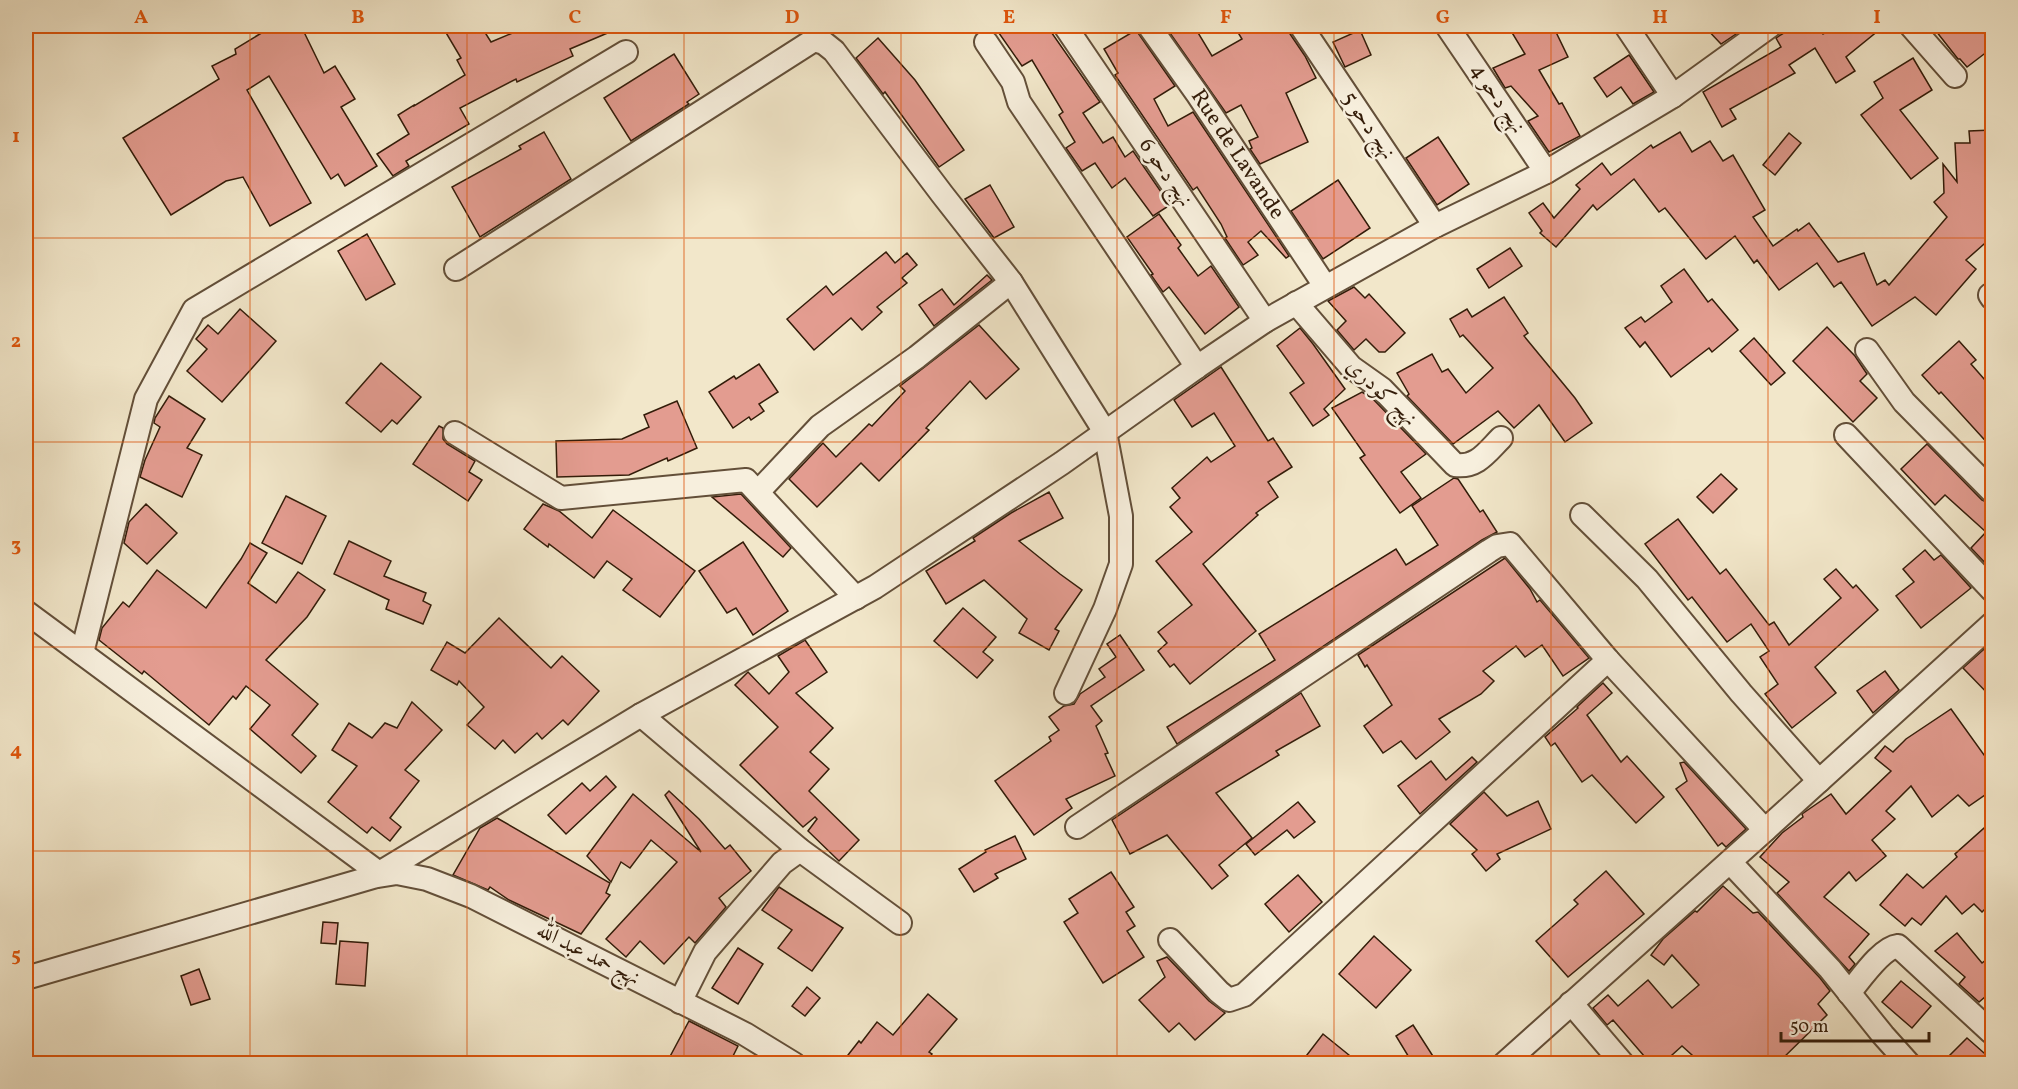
<svg xmlns="http://www.w3.org/2000/svg" width="2018" height="1089" viewBox="0 0 2018 1089" font-family="Vollkorn,Amiri,serif">
  <style>
    .building { fill: #e39c90; stroke: #331c09; stroke-width: 1.5 }
    .lines { fill: none; stroke-linecap: round; stroke-linejoin: round }
    .minor-casing { stroke: #634f39; stroke-width: 26 }
    .minor { stroke: #f7efdd; stroke-width: 22 }
    .grid { fill: none; stroke: #df560c; stroke-width: 1.5; stroke-opacity: 0.55 }
    .labels { text-anchor: middle; dominant-baseline: central; stroke-width: 5; stroke-linejoin: round; paint-order: stroke }
    .street-label { font-size: 22px; fill: #331c09; stroke: #f7efdd }
    .neatline { fill: none; stroke: #df560c; stroke-width: 2 }
    .grid-label { font-size: 20px; text-anchor: middle; font-weight: bold; fill: #df560c }
  </style>
  <rect width="100%" height="100%" fill="#f2e7ca"/>
  <filter id="stains"><feTurbulence type="fractalNoise" baseFrequency=".00333" numOctaves="4"/><feColorMatrix values="0 0 0 0 .2 0 0 0 0 .09 0 0 0 0 .02 0 0 0 .5 -.17"/></filter>
  <radialGradient id="worn" r=".72"><stop offset=".6" stop-color="#630" stop-opacity="0"/><stop offset="1" stop-color="#630" stop-opacity=".3"/></radialGradient>
  <g class="building">
    <polygon points="273,26 301,26 324,73 335,66 355,99 341,107 377,166 345,186 338,174 331,179 269,76 247,90 311,203 270,226 243,177 226,181 171,215 123,138 219,79 212,66 236,54 235,49"/>
    <polygon points="442,26 481,26 491,42 529,26 624,26 570,49 573,56 517,82 516,79 460,108 469,124 406,161 409,166 393,176 377,154 409,134 398,115 414,105 414,106 465,75 457,60 461,58"/>
    <polygon points="994,26 1047,26 1100,102 1083,113 1103,143 1113,137 1125,157 1133,151 1170,205 1153,216 1125,178 1112,188 1095,163 1082,171 1066,148 1075,142 1059,115 1063,112 1032,60 1022,66"/>
    <polygon points="1165,26 1194,26 1212,56 1242,39 1234,26 1288,26 1290,34 1305,56 1316,78 1286,93 1308,142 1260,164 1250,149 1252,148 1249,141 1258,137 1241,105 1226,113"/>
    <polygon points="1508,26 1553,26 1568,57 1539,70 1559,104 1562,103 1580,136 1549,152 1528,121 1538,116 1511,86 1505,88 1493,68 1525,54"/>
    <polygon points="1704,26 1748,26 1721,44"/>
    <polygon points="1795,26 1818,26 1823,34 1838,26 1884,26 1846,57 1855,71 1836,83 1815,48 1789,65 1795,73 1730,109 1736,119 1722,127 1703,92 1781,47 1776,38"/>
    <polygon points="1932,26 1992,26 1992,48 1967,67 1960,59 1958,59"/>
    <polygon points="1136,30 1175,86 1154,99 1168,126 1193,112 1289,256 1286,258 1261,231 1248,242 1258,255 1243,265 1225,238 1227,237 1221,224 1197,187 1193,190 1115,75 1118,73 1104,49"/>
    <polygon points="1360,30 1371,55 1345,67 1333,42"/>
    <polygon points="878,38 915,80 964,150 939,167 885,92 883,94 856,58"/>
    <polygon points="674,54 699,94 687,102 689,104 631,141 604,98"/>
    <polygon points="1629,55 1654,92 1633,104 1621,87 1607,97 1594,78"/>
    <polygon points="1913,58 1932,90 1900,110 1938,158 1911,179 1861,115 1883,98 1874,82"/>
    <polygon points="1992,130 1992,237 1966,260 1976,269 1936,315 1915,297 1872,326 1841,282 1834,287 1817,263 1779,290 1757,260 1754,263 1735,236 1706,259 1665,208 1659,212 1634,179 1597,210 1593,205 1556,247 1540,233 1542,231 1529,213 1543,203 1554,218 1580,189 1576,185 1602,163 1611,175 1651,145 1653,148 1680,132 1692,152 1710,141 1723,161 1733,155 1765,210 1753,217 1773,246 1797,229 1798,231 1809,223 1838,262 1864,253 1877,285 1885,280 1889,285 1947,217 1934,202 1944,193 1943,164 1957,182 1955,143 1970,143 1969,131"/>
    <polygon points="544,132 571,179 480,237 452,187 521,149 519,146"/>
    <polygon points="1789,133 1801,143 1775,175 1763,165"/>
    <polygon points="1438,137 1469,184 1437,205 1406,158"/>
    <polygon points="1338,180 1370,228 1323,259 1291,211"/>
    <polygon points="990,185 1014,227 994,238 965,199"/>
    <polygon points="1159,214 1181,245 1178,248 1198,276 1211,266 1239,307 1205,334 1169,287 1163,292 1151,275 1153,274 1127,237"/>
    <polygon points="367,234 395,284 366,300 338,251"/>
    <polygon points="1510,248 1522,266 1489,288 1477,269"/>
    <polygon points="886,252 895,263 907,253 917,265 902,278 907,283 877,307 882,312 862,330 851,318 814,350 787,319 826,286 833,295"/>
    <polygon points="1684,269 1708,302 1712,299 1738,330 1712,352 1709,348 1671,377 1645,342 1640,347 1625,328 1641,317 1645,322 1672,302 1661,286"/>
    <polygon points="987,275 992,280 934,326 919,305 942,289 954,305"/>
    <polygon points="1354,287 1365,298 1369,294 1405,333 1385,352 1379,352 1366,339 1354,350 1337,330 1346,321 1328,301"/>
    <polygon points="1504,297 1528,333 1524,336 1575,398 1592,423 1565,442 1539,405 1514,428 1498,411 1453,444 1407,396 1409,394 1397,373 1432,354 1442,372 1448,369 1466,393 1493,368 1463,335 1460,337 1450,319 1467,309 1472,317"/>
    <polygon points="240,309 276,341 222,402 187,371 207,349 196,339 208,325 218,334"/>
    <polygon points="979,325 1019,369 986,399 970,381 926,428 929,430 879,481 861,463 817,507 789,479 823,443 836,457 869,424 872,426 905,391 900,386"/>
    <polygon points="1827,327 1855,356 1867,374 1860,381 1877,398 1853,422 1793,361"/>
    <polygon points="1300,328 1313,344 1345,389 1324,409 1329,415 1313,426 1290,393 1304,383 1277,346"/>
    <polygon points="1754,338 1785,373 1771,385 1740,351"/>
    <polygon points="1959,341 1976,360 1971,364 1992,388 1992,448 1941,392 1939,394 1922,375"/>
    <polygon points="381,363 421,397 397,424 392,420 381,432 346,403"/>
    <polygon points="759,364 778,392 759,404 764,411 751,420 749,417 733,428 709,392 734,376 736,379"/>
    <polygon points="1221,367 1268,441 1273,438 1292,467 1268,482 1278,497 1256,513 1258,515 1203,564 1256,631 1190,684 1174,664 1170,667 1158,651 1167,643 1158,632 1192,605 1156,561 1192,532 1170,507 1180,498 1172,488 1207,457 1211,462 1235,446 1214,413 1192,427 1174,400"/>
    <polygon points="1362,392 1373,399 1426,454 1401,472 1421,498 1400,513 1360,458 1365,455 1332,408"/>
    <polygon points="169,396 205,419 187,448 202,455 182,497 140,477 145,460 160,427 154,423 155,418"/>
    <polygon points="677,401 697,448 668,461 667,458 629,475 557,477 556,441 622,439 649,427 644,415"/>
    <polygon points="439,426 443,428 443,439 447,444 475,461 469,472 482,480 468,501 413,464"/>
    <polygon points="1927,444 1982,500 1992,504 1991,569 1971,548 1986,532 1945,495 1935,505 1901,469"/>
    <polygon points="1721,474 1737,489 1713,513 1697,497"/>
    <polygon points="1454,478 1458,479 1480,512 1483,510 1497,532 1482,540 1177,744 1167,727 1275,660 1259,634 1396,549 1406,565 1438,545 1412,506"/>
    <polygon points="1049,492 1063,518 1019,541 1060,574 1082,590 1055,629 1059,631 1049,650 1019,633 1027,619 984,580 946,604 926,571 975,541 973,538 1011,513"/>
    <polygon points="741,494 791,548 783,557 712,497"/>
    <polygon points="286,496 326,516 302,564 262,543"/>
    <polygon points="146,504 177,533 147,564 124,543 129,522"/>
    <polygon points="543,504 559,511 592,538 613,510 695,571 660,617 623,590 632,579 607,561 594,578 549,544 548,547 524,529"/>
    <polygon points="1678,519 1720,574 1726,569 1769,625 1774,622 1789,645 1841,598 1824,579 1836,569 1853,588 1856,585 1878,610 1815,667 1836,693 1792,728 1765,694 1778,684 1760,657 1769,651 1751,624 1727,642 1692,597 1688,600 1645,544"/>
    <polygon points="349,541 391,561 384,576 426,593 423,601 431,605 423,624 386,609 389,600 334,574"/>
    <polygon points="743,542 788,611 753,635 736,608 727,613 699,571"/>
    <polygon points="250,543 267,553 248,583 276,603 298,572 325,590 307,617 266,660 318,704 292,735 316,756 301,773 250,729 270,705 246,686 236,699 233,696 209,725 144,671 142,674 99,640 102,628 123,602 129,607 157,570 206,608 241,559"/>
    <polygon points="1925,550 1934,560 1941,555 1971,588 1921,628 1896,596 1914,582 1903,569"/>
    <polygon points="1505,558 1530,589 1537,602 1540,600 1589,658 1563,676 1542,645 1525,657 1516,646 1483,671 1494,681 1481,694 1439,719 1450,732 1416,759 1401,741 1383,753 1364,726 1392,705 1367,665 1365,667 1358,655"/>
    <polygon points="963,608 996,637 983,652 993,660 977,678 934,641"/>
    <polygon points="499,618 551,668 562,656 599,691 568,725 563,720 542,739 537,733 515,753 503,740 495,749 467,725 484,707 459,681 457,685 431,670 447,642 465,653"/>
    <polygon points="1120,635 1144,670 1091,706 1102,721 1096,726 1108,753 1105,754 1115,776 1066,799 1072,808 1034,835 995,781 1051,741 1049,737 1059,730 1049,717 1064,706 1074,704 1080,694 1105,677 1099,669 1116,657 1107,644"/>
    <polygon points="805,640 827,672 796,693 833,728 810,752 829,769 809,791 859,840 839,861 808,831 817,819 815,817 803,827 740,765 778,727 735,685 748,672 769,694 789,672 778,656"/>
    <polygon points="1992,642 1992,698 1963,668"/>
    <polygon points="1885,671 1899,690 1873,713 1857,691"/>
    <polygon points="1603,683 1612,693 1587,715 1621,762 1627,756 1664,797 1636,823 1592,775 1582,782 1555,743 1551,746 1545,737 1578,708 1577,707"/>
    <polygon points="1301,693 1320,726 1276,751 1279,755 1216,793 1252,838 1219,865 1228,876 1212,889 1167,835 1130,854 1112,820"/>
    <polygon points="412,702 442,730 405,770 419,781 390,818 401,827 390,841 372,827 367,833 328,802 357,766 332,750 349,723 372,738 385,723 397,728"/>
    <polygon points="1951,709 1984,755 1992,748 1992,790 1969,806 1958,795 1932,817 1911,786 1886,811 1895,819 1872,840 1886,856 1856,881 1849,872 1824,897 1869,934 1849,957 1855,964 1849,971 1777,893 1789,882 1760,857 1782,833 1803,817 1802,814 1831,794 1846,814 1891,771 1875,758 1885,746 1893,752 1906,739"/>
    <polygon points="1472,757 1477,762 1420,814 1398,786 1431,761 1446,780"/>
    <polygon points="1684,762 1746,829 1726,847 1722,843 1718,846 1676,789 1687,781 1680,763"/>
    <polygon points="606,776 616,787 566,834 548,815 582,783 590,791"/>
    <polygon points="669,791 699,819 725,849 730,845 751,871 719,898 726,907 695,943 689,937 664,964 640,941 626,957 606,939 677,862 651,840 630,868 621,862 611,882 587,856 633,794 701,852 665,795"/>
    <polygon points="1484,792 1507,816 1538,801 1551,829 1497,854 1500,859 1486,871 1472,854 1477,850 1450,824"/>
    <polygon points="1298,802 1315,822 1294,838 1287,830 1255,855 1246,844"/>
    <polygon points="497,818 610,883 606,893 610,895 581,934 509,900 490,887 488,890 453,875 480,828"/>
    <polygon points="1992,821 1992,902 1982,912 1974,904 1962,914 1946,896 1921,925 1912,918 1905,926 1880,905 1907,874 1923,888 1957,857 1955,854"/>
    <polygon points="1015,836 1026,859 995,874 998,878 974,892 959,869 986,852 985,850"/>
    <polygon points="1606,871 1644,914 1568,977 1536,941 1578,904 1574,900"/>
    <polygon points="1111,872 1134,907 1126,912 1135,926 1127,931 1144,957 1103,983 1064,922 1078,913 1069,899"/>
    <polygon points="1298,875 1322,902 1289,932 1265,904"/>
    <polygon points="1723,886 1753,913 1758,912 1820,978 1830,991 1818,1004 1827,1015 1777,1064 1702,1064 1682,1046 1662,1064 1651,1064 1613,1020 1607,1025 1593,1008 1608,995 1618,1006 1648,980 1672,1008 1699,985 1672,955 1664,965 1651,955 1663,939 1695,911 1697,912"/>
    <polygon points="779,887 843,928 812,971 778,948 792,930 762,910"/>
    <polygon points="323,922 338,923 336,944 321,943"/>
    <polygon points="1957,933 1982,963 1992,955 1992,991 1979,1002 1959,984 1965,977 1935,951"/>
    <polygon points="1374,936 1411,970 1376,1008 1339,974"/>
    <polygon points="340,941 368,943 365,986 336,984"/>
    <polygon points="738,948 763,964 738,1004 712,988"/>
    <polygon points="1167,957 1209,1001 1225,1013 1195,1040 1179,1023 1169,1032 1139,1000 1165,977 1157,961"/>
    <polygon points="199,969 210,999 191,1005 181,976"/>
    <polygon points="1901,981 1931,1006 1912,1028 1882,1002"/>
    <polygon points="807,987 820,998 805,1016 792,1006"/>
    <polygon points="928,994 957,1019 929,1052 932,1054 925,1064 841,1064 859,1041 861,1043 877,1022 893,1035"/>
    <polygon points="689,1021 738,1046 729,1064 666,1064"/>
    <polygon points="1413,1025 1438,1064 1413,1064 1396,1036"/>
    <polygon points="1323,1034 1360,1064 1300,1064"/>
    <polygon points="1967,1038 1992,1060 1992,1064 1941,1064"/>
  </g>
  <g class="lines">
    <defs>
      <g id="minor">
        <polyline points="1065,26 1265,321"/>
        <path id="s1" d="M1149 26 1198 95 1325 286"/>
        <polyline points="1301,26 1435,226"/>
        <polyline points="1447,26 1546,172"/>
        <polyline points="1626,26 1673,96"/>
        <polyline points="1911,26 1955,76"/>
        <polyline points="986,42 1013,82 1019,102 1197,367"/>
        <polyline points="456,269 814,40 824,43 834,51 942,194 1011,282 1105,432 1121,516 1121,564 1105,609 1066,693"/>
        <polyline points="1990,295 1992,298"/>
        <path d="M1296 303 1351 367 1382 389 1455 465C1477 468 1487 452 1501 438"/>
        <polyline points="1867,350 1904,402 1992,491"/>
        <polyline points="455,433 561,498 746,480 856,598"/>
        <polyline points="1846,435 1992,590"/>
        <polyline points="758,492 820,426 917,357 1011,282"/>
        <polyline points="1582,515 1647,579 1741,693 1819,781"/>
        <polyline points="26,612 379,873"/>
        <polyline points="82,653 146,399 194,310 626,52"/>
        <polyline points="641,715 800,850 900,923"/>
        <polyline points="1077,827 1489,551 1497,546 1510,544 1608,660 1765,830"/>
        <polyline points="1730,862 1830,969 1883,1035 1909,1064"/>
        <polyline points="378,876 397,873 427,879 471,896 745,1034 794,1064"/>
        <polyline points="1170,940 1219,992 1229,1000 1244,995 1608,660"/>
        <polyline points="26,978 373,877 641,715 875,587 1062,463 1197,367 1265,321 1435,226 1546,172 1673,96 1770,26"/>
        <path d="M1849 993C1860 980 1881 948 1898 946L1991 1032"/>
        <polyline points="680,1002 705,952 782,863 800,850"/>
        <polyline points="1571,1003 1623,1064"/>
        <polyline points="1504,1064 1765,830 1992,624"/>
      </g>
    </defs>
    <use href="#minor" class="minor-casing"/>
    <use href="#minor" class="minor"/>
  </g>
  <path class="grid" d="M250 26V1064M467 26V1064M684 26V1064M901 26V1064M1117 26V1064M1334 26V1064M1551 26V1064M1768 26V1064M26 238H1992M26 442H1992M26 647H1992M26 851H1992"/>
  <g class="labels">
    <g class="street-label">
      <text transform="translate(1497 99) rotate(56)">نهج دحو 4</text>
      <text transform="translate(1368 126) rotate(56)">نهج دحو 5</text>
      <text stroke="none"><textPath href="#s1" startOffset="156">Rue de Lavande</textPath></text>
      <text transform="translate(1165 173) rotate(56)">نهج دحو 6</text>
      <text transform="translate(1381 393) rotate(43)">نهج كودري</text>
      <text transform="translate(588 955) rotate(27)">نهج حمد عبد الله</text>
    </g>
  </g>
  <rect width="2018" height="1089" fill="none" stroke="#f2e7ca" stroke-width="66"/>
  <path d="M1781 1032v9h148v-9" fill="none" stroke="#331c09" stroke-width="3"/>
  <text x="1790" y="1032" font-size="18" fill="#331c09" stroke="#f7efdd" stroke-width="4.5" paint-order="stroke">50 m</text>
  <rect x="33" y="33" width="1952" height="1023" class="neatline"/>
  <g class="grid-label">
    <text x="141" y="23">A</text>
    <text x="358" y="23">B</text>
    <text x="575" y="23">C</text>
    <text x="792" y="23">D</text>
    <text x="1009" y="23">E</text>
    <text x="1226" y="23">F</text>
    <text x="1443" y="23">G</text>
    <text x="1660" y="23">H</text>
    <text x="1877" y="23">I</text>
    <text x="16" y="142">1</text>
    <text x="16" y="347">2</text>
    <text x="16" y="551">3</text>
    <text x="16" y="756">4</text>
    <text x="16" y="961">5</text>
  </g>
  <rect width="100%" height="100%" filter="url(#stains)"/>
  <rect width="100%" height="100%" fill="url(#worn)"/>
</svg>
